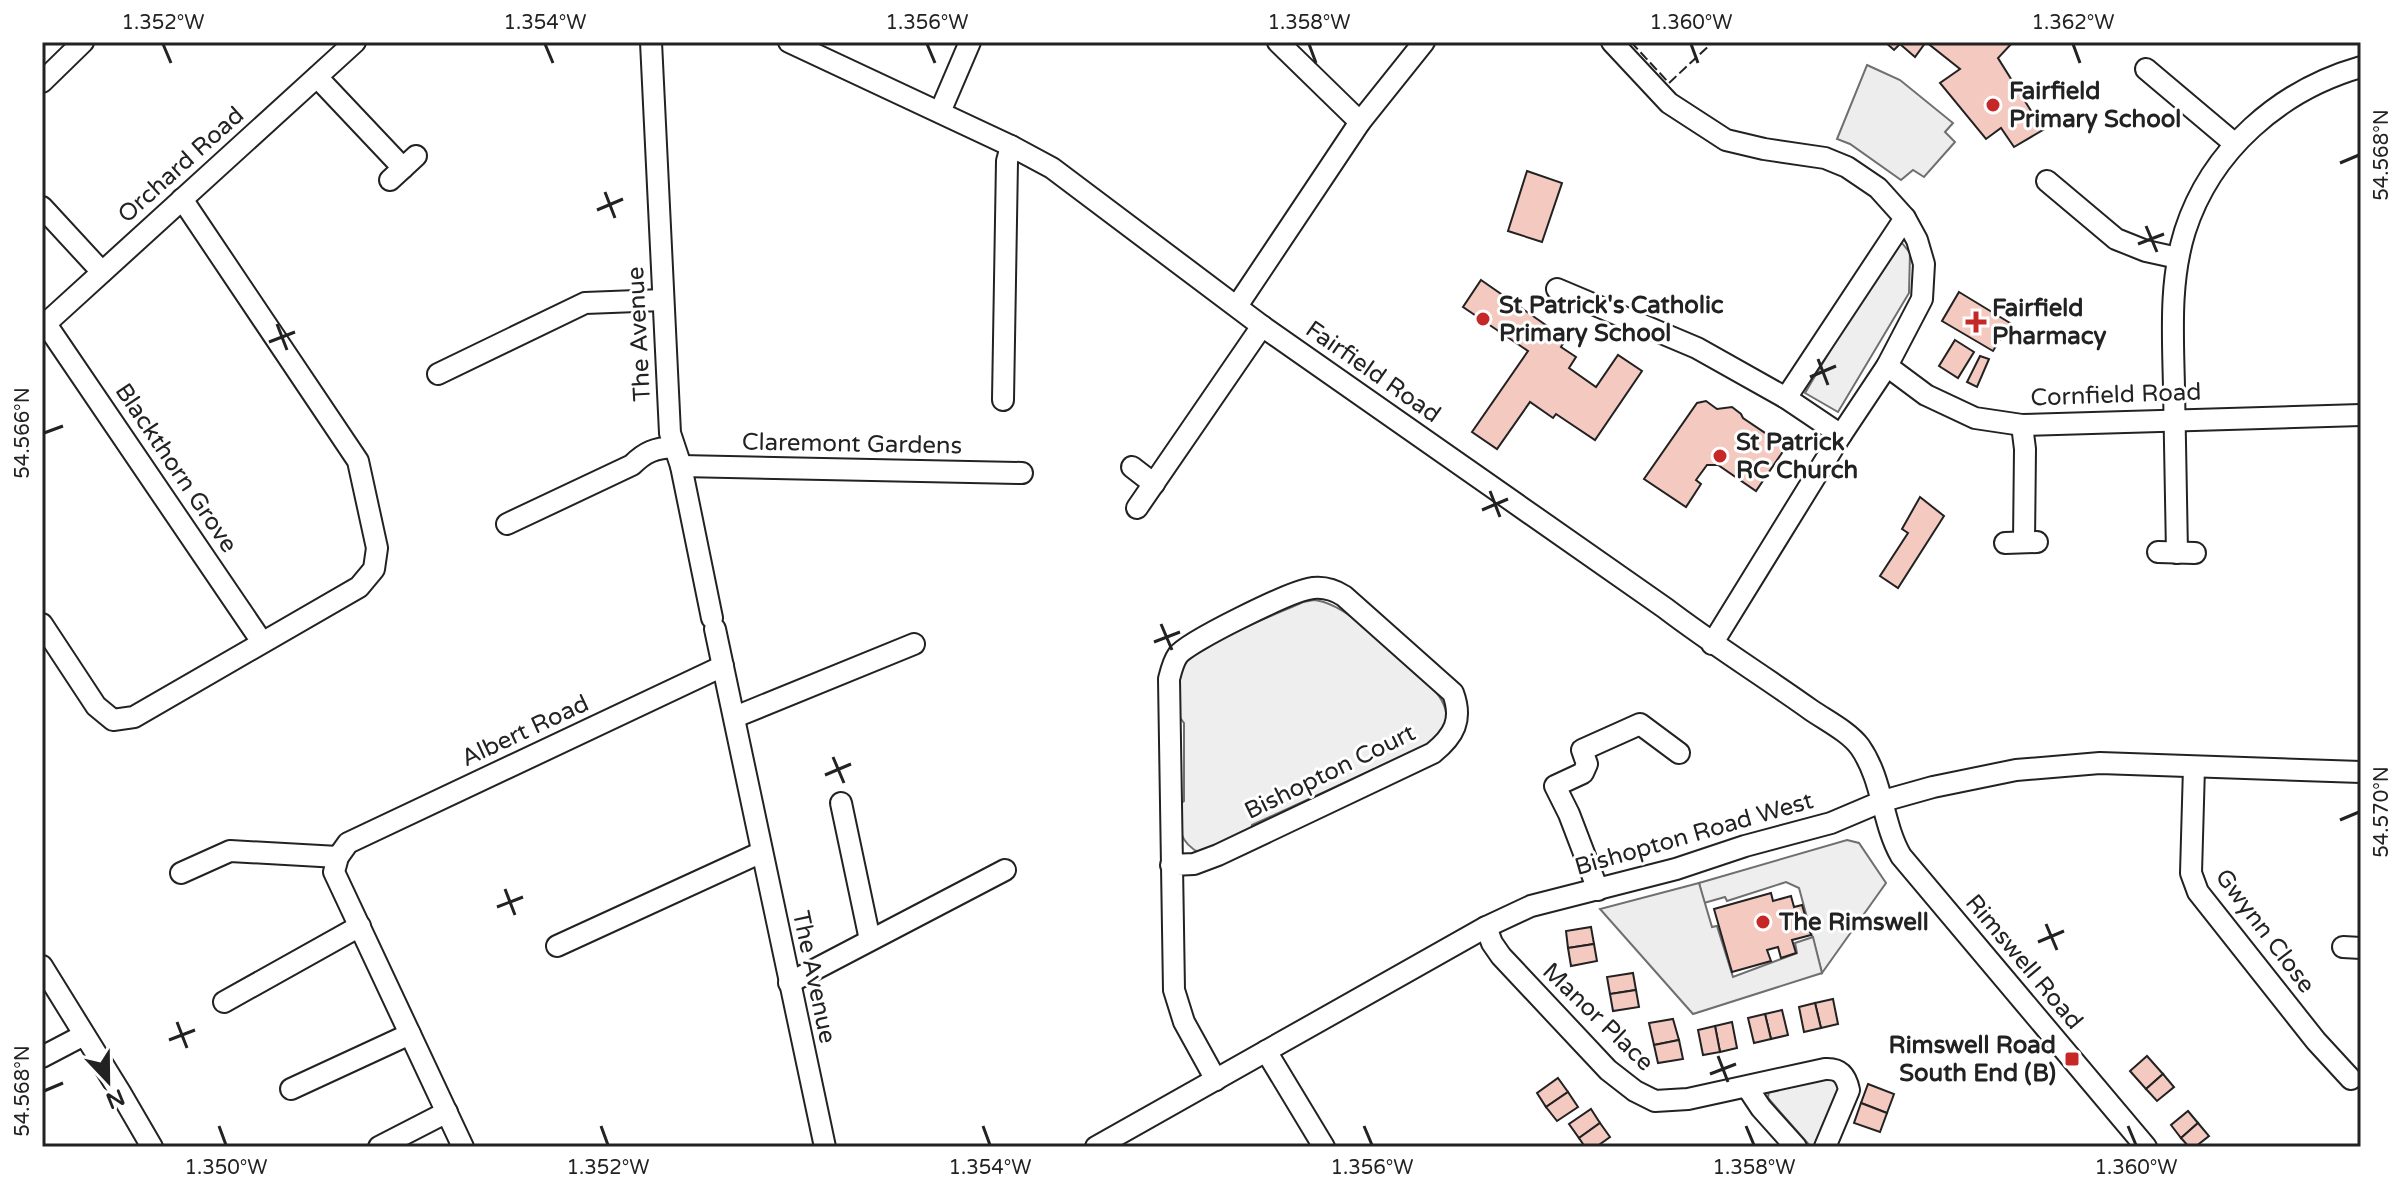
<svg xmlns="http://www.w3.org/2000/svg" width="2403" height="1189" viewBox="0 0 2403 1189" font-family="'Varela Round',sans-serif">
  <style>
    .green { fill: #eee; stroke: #6f6f6f; stroke-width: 2 }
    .parking { fill: #ededed; stroke: #6f6f6f; stroke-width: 2 }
    .building { fill: #f3c9c0; stroke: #222; stroke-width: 2 }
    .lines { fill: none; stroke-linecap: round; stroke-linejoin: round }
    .minor-casing { stroke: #222; stroke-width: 24 }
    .minor { stroke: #fff; stroke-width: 20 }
    .fence { stroke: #222; stroke-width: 2; stroke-dasharray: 10 4; stroke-linecap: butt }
    .ticks { fill: none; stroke: #222; stroke-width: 3 }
    .poi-dot { fill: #c62828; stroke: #fff; stroke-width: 3 }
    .labels { text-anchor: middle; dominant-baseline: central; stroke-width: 6; stroke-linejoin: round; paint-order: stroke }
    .poi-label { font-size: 24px; font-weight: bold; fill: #222; stroke: #fff; text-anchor: start }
    .street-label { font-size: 24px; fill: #222; stroke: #fff }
    .neatline { fill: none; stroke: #222; stroke-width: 3 }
    .ticks-label { font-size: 20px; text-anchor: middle; fill: #222 }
  </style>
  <rect width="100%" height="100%" fill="#fff"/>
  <g class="green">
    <polygon points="1902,243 1910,253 1909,293 1838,412 1805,393 1892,246"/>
    <path d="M1314 600C1349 603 1401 660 1429 684 1475 731 1420 749 1383 771L1374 769 1252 825 1251 833 1200 853C1179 843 1178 826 1178 806L1184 801V723L1178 715C1178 699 1177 680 1184 666 1192 646 1280 613 1303 602Z"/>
    <polygon points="1847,840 1859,843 1886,883 1822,973 1799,888 1786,882 1727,901 1725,897 1704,903 1699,883"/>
    <polygon points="1832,1075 1841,1086 1819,1143 1811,1147 1768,1098 1769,1089"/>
  </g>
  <g class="parking">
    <polygon points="1867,65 1900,80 1953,123 1945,132 1955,142 1924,177 1913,170 1901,180 1850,144 1837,139"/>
    <polygon points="1699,883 1712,927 1717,926 1733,977 1797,953 1795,943 1813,937 1822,973 1693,1014 1600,909"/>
  </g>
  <g class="building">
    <polygon points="1885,42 2013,42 1998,58 2043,130 2014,147 2001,128 1986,139 1940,83 1960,69 1926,42 1915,57 1900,44 1894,50"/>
    <polygon points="1527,171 1562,183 1542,242 1508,231"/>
    <polygon points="1481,280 1566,339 1561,347 1576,357 1569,368 1596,387 1618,355 1642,371 1595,440 1556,414 1553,418 1530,402 1497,449 1472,432 1528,351 1463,307"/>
    <polygon points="1959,292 2010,323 1993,351 1942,321"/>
    <polygon points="1955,340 1974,352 1958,378 1939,366"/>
    <polygon points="1980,356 1989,359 1977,387 1967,382"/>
    <polygon points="1706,401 1717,409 1732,407 1741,414 1743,418 1786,447 1756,491 1718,465 1707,465 1696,480 1701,484 1686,507 1644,479 1697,403"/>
    <polygon points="1920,497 1944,516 1898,588 1880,576 1908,533 1902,529"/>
    <polygon points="1771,893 1773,901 1791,896 1794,907 1802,905 1811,935 1792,940 1796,953 1781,958 1778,947 1767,950 1771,961 1732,972 1714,909"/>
    <polygon points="1591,927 1594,944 1568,948 1566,931"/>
    <polygon points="1594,944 1597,961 1571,966 1568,948"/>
    <polygon points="1633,973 1636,990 1610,994 1607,977"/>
    <polygon points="1636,990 1639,1007 1613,1011 1610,994"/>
    <polygon points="1833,999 1838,1024 1821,1028 1815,1003"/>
    <polygon points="1815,1003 1821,1028 1804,1032 1799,1007"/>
    <polygon points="1782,1010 1788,1035 1771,1039 1765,1014"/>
    <polygon points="1765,1014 1771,1039 1754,1043 1748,1018"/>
    <polygon points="1673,1019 1679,1040 1654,1045 1649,1023"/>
    <polygon points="1732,1022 1737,1048 1720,1052 1715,1026"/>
    <polygon points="1715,1026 1720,1052 1703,1055 1698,1030"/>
    <polygon points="1679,1040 1683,1059 1658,1063 1654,1045"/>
    <polygon points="2147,1056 2163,1074 2146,1089 2130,1071"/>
    <polygon points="2163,1074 2174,1087 2157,1101 2146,1089"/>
    <polygon points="1558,1078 1568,1092 1546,1107 1537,1093"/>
    <polygon points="1868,1084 1894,1094 1887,1113 1861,1103"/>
    <polygon points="1568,1092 1578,1107 1557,1121 1546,1107"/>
    <polygon points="1861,1103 1887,1113 1880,1132 1854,1123"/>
    <polygon points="1591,1109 1600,1123 1579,1138 1569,1124"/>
    <polygon points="2188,1111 2198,1123 2181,1138 2171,1125"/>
    <polygon points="1600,1123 1610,1137 1596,1147 1585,1147 1579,1138"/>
    <polygon points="2198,1123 2209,1136 2195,1147 2189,1147 2181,1138"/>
  </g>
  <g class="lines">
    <defs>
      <g id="minor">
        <polyline points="651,42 670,433 681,466 712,618"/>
        <path d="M789 42 1011 146 1052 168 1262 326 1665 608C1712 644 1762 675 1811 710 1827 721 1849 732 1860 747 1883 780 1882 823 1901 856L2146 1147"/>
        <polyline points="1278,42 1360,122"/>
        <polyline points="1612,42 1669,103 1726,140 1764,149 1825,158 1847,167 1878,188 1905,218 1917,240 1924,264 1922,299 1887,366 1841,435 1712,644"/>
        <polyline points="2146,69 2235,144"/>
        <polyline points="317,77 403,168"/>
        <polyline points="42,82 83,42"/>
        <polyline points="940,112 970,42"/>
        <polyline points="390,180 416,156"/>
        <polyline points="2047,181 2116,239 2146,251 2178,258"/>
        <polyline points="42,207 102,272"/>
        <polyline points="1557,289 1697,348 1786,398 1841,435"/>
        <polyline points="1237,306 1360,122 1424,42"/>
        <polyline points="46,324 262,642"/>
        <polyline points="42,327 355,42"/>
        <polyline points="1887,366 1926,395 1975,418 2022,425 2361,415"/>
        <polyline points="438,374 585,303 663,300"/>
        <polyline points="1786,398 1905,218"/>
        <polyline points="1003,400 1007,161 1011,146"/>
        <polyline points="2022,425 2025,449 2024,542"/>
        <polyline points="681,466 1022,473"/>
        <polyline points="1132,467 1154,484"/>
        <polyline points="1137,508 1262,326"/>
        <path d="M507 524 632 465C645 452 655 448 674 447"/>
        <polyline points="2005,543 2037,542"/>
        <polyline points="2158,552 2195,553"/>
        <path d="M2177 553C2176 498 2175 443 2174 388 2173 336 2169 282 2185 231 2211 150 2280 90 2361 67"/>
        <polyline points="42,624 96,706 113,720 134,717 359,587 374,569 377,548 358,461 182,199"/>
        <polyline points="715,629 825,1147"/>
        <polyline points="735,717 914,644"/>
        <polyline points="2194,767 2191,873 2198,892 2316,1041 2351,1079"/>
        <polyline points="841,803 870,940"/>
        <path d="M1171 865 1194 864 1218 855 1433 753C1454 736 1463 720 1453 693L1344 596C1333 589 1321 586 1308 589 1288 593 1189 641 1178 655 1173 662 1171 671 1169 679L1174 990 1184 1022 1216 1080"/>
        <polyline points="181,873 230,851 338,857"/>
        <polyline points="1598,890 1569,814 1555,786 1583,773 1587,764 1582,750 1640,724 1679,753"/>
        <path d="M1486 927 1492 943 1501 956 1608 1070 1635 1091 1655 1101 1688 1099 1825 1069C1840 1068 1846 1075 1849 1090L1825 1147"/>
        <polyline points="557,946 762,852"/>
        <polyline points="2343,947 2361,948"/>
        <polyline points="42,966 120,1092 152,1147"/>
        <polyline points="789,983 1005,870"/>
        <polyline points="224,1002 360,926"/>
        <polyline points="1266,1051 1324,1147"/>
        <polyline points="42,1057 84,1035"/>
        <polyline points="1747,1087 1761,1108 1796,1147"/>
        <polyline points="291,1089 410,1034"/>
        <polyline points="379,1147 447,1112"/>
        <polyline points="463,1147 334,872 338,857 348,843 723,666"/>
        <polyline points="1096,1147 1486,927 1531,906 1676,869 1745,846 1831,823 1883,801 1933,787 2016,770 2100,763 2361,772"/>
      </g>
    </defs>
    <use href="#minor" class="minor-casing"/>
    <use href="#minor" class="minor"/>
    <polyline class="fence" points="1631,42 1669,83 1713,42"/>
  </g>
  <path class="ticks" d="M163 44 171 63M545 44 553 63M927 44 935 63M1309 44 1316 63M1691 44 1698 63M2073 44 2080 63M2340 163 2359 155M605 192 615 218M597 210 623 199M2146 226 2157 252M2138 244 2164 234M277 324 287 350M269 342 295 332M1818 359 1828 385M1810 377 1836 366M44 433 63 426M1490 491 1500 517M1482 510 1508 499M1161 624 1172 650M1154 642 1180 632M833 757 844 783M825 775 851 764M2340 820 2359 812M505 889 515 915M497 907 523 897M2046 924 2057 950M2038 942 2064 931M177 1022 187 1048M169 1040 195 1030M1718 1056 1728 1082M1710 1074 1736 1064M44 1091 63 1083M219 1126 226 1145M601 1126 608 1145M983 1126 990 1145M1364 1126 1372 1145M1746 1126 1754 1145M2128 1126 2136 1145"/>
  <g class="poi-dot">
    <circle cx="1993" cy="105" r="8"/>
    <circle cx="1483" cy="319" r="8"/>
    <path d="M1972 310h8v8h8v8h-8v8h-8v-8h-8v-8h8z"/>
    <circle cx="1720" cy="456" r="8"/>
    <circle cx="1763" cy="922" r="8"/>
    <rect x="2064" y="1051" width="16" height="16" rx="4"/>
  </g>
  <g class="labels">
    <g class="poi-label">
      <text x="2009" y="91">Fairfield<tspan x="2009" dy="28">Primary School</tspan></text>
      <text x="1499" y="305">St Patrick's Catholic<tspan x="1499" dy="28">Primary School</tspan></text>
      <text x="1992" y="308">Fairfield<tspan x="1992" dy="28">Pharmacy</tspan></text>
      <text x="1736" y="442">St Patrick<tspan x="1736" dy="28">RC Church</tspan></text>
      <text x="1779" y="922">The Rimswell</text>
      <text x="2056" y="1045" text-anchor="end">Rimswell Road<tspan x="2056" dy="28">South End (B)</tspan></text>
    </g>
    <g class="street-label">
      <text transform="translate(181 165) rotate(-42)">Orchard Road</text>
      <text transform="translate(639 334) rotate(-93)">The Avenue</text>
      <text transform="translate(1373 372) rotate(35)">Fairfield Road</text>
      <text transform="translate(2116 395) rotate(-2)">Cornfield Road</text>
      <text transform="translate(852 444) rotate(1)">Claremont Gardens</text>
      <text transform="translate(176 468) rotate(56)">Blackthorn Grove</text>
      <text transform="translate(525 731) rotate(-25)">Albert Road</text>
      <text transform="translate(1330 772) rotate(-26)">Bishopton Court</text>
      <text transform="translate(1694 834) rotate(-16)">Bishopton Road West</text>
      <text transform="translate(2265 931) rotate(53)">Gwynn Close</text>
      <text transform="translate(2024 962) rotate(50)">Rimswell Road</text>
      <text transform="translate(814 977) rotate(78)">The Avenue</text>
      <text transform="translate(1598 1017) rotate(44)">Manor Place</text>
    </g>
  </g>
  <rect width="2403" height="1189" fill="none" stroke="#ffffff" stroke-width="88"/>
  <g transform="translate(108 1081) rotate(158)" stroke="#ffffff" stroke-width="6" paint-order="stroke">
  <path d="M0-6L14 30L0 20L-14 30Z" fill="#222222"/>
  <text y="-12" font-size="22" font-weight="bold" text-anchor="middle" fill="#222222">N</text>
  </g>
  <rect x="44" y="44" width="2315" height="1101" class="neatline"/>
  <g class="ticks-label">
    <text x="163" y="29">1.352°W</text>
    <text x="545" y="29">1.354°W</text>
    <text x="927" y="29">1.356°W</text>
    <text x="1309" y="29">1.358°W</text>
    <text x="1691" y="29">1.360°W</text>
    <text x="2073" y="29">1.362°W</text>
    <text transform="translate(2381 155) rotate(-90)" y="7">54.568°N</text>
    <text transform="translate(22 433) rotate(-90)" y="7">54.566°N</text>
    <text transform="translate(2381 812) rotate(-90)" y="7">54.570°N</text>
    <text transform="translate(22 1091) rotate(-90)" y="7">54.568°N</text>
    <text x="226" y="1174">1.350°W</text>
    <text x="608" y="1174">1.352°W</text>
    <text x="990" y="1174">1.354°W</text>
    <text x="1372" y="1174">1.356°W</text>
    <text x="1754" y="1174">1.358°W</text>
    <text x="2136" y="1174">1.360°W</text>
  </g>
</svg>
